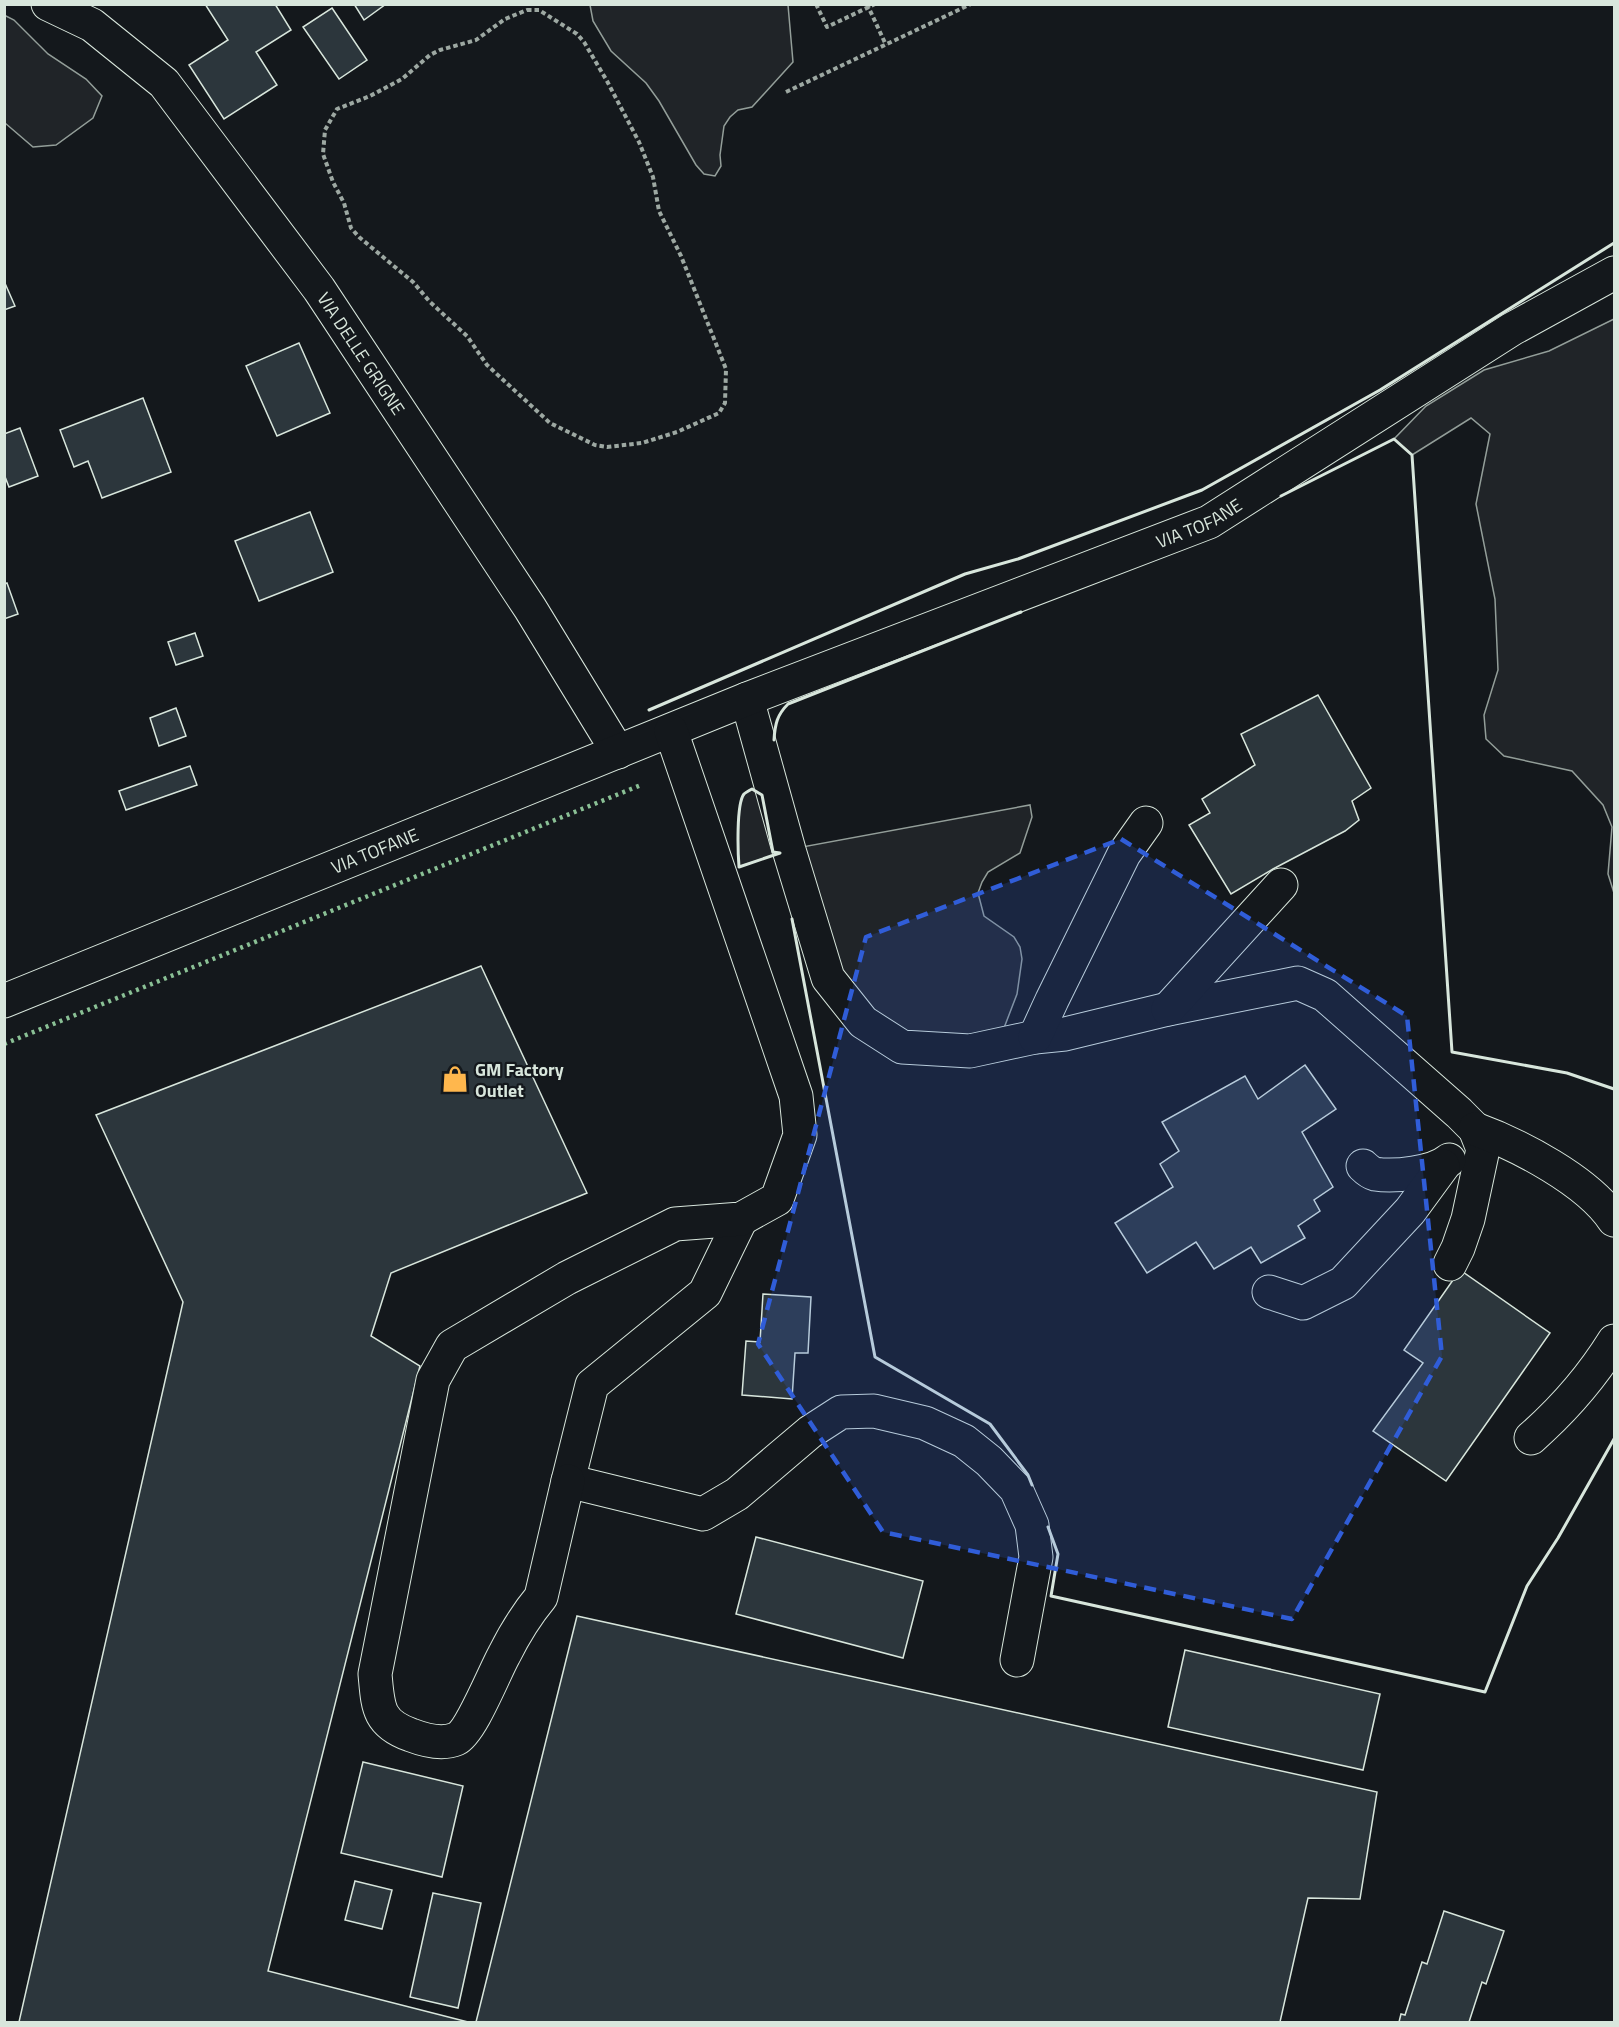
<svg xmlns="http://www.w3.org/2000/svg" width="1619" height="2027" viewBox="0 0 1619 2027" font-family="'Titillium Web',sans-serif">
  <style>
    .green { fill: #202428; stroke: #939e99; stroke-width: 1.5 }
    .building { fill: #2c363c; stroke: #d8e6dc; stroke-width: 1.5 }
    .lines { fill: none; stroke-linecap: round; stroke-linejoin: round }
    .minor-casing { stroke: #d8e6dc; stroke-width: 35 }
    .path { stroke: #9da8a2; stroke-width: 4; stroke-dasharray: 4.5 3; stroke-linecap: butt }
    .minor { stroke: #14181c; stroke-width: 33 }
    .hedge { stroke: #8ac095; stroke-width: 4.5; stroke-dasharray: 3 4.5; stroke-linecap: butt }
    .wall { stroke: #d8e6dc; stroke-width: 3 }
    .marked { fill: #305dd8; fill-opacity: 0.2; stroke: #305dd8; stroke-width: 4.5; stroke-dasharray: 12 8; stroke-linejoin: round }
    .labels { text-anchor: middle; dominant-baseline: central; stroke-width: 4.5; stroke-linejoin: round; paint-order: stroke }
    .street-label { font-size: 18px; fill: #d8e6dc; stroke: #14181c }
    .poi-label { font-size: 18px; font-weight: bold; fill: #d8e6dc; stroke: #14181c; text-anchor: start }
  </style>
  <rect width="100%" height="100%" fill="#14181c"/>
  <g class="green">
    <polygon points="590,5 788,5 793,62 752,107 738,110 730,117 724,126 720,155 721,166 715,176 704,174 696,165 659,101 646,83 611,51 593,21"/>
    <polygon points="4,15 14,20 48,54 86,79 102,96 93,118 56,145 33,147 5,123"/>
    <polygon points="1614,319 1614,893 1608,874 1612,827 1603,805 1572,771 1504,756 1486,739 1484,715 1498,670 1495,599 1476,504 1490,434 1471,418 1412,455 1394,439 1426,406 1484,370 1549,351"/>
    <path d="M752 789 759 792 780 853 739 867C738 854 736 803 744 794 745 793 751 789 752 789Z"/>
    <polygon points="1030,805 1032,817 1020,853 988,872 982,882 978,893 984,916 1014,937 1020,947 1022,959 1017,994 1004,1028 984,1040 894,1032 840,972 802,847"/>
  </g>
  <g class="building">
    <polygon points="205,4 275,4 291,30 256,52 277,85 224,119 189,65 228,40"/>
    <polygon points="354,4 386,4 364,20"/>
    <polygon points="332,8 367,60 339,79 303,27"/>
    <polygon points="4,281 15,306 4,310"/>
    <polygon points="299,343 330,413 277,436 246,366"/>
    <polygon points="143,398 171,472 102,498 88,461 74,467 60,430"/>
    <polygon points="20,428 38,476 9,487 4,474 4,434"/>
    <polygon points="310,512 333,572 259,601 235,541"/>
    <polygon points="7,583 18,614 4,619 4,584"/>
    <polygon points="195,633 203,656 176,665 168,642"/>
    <polygon points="1318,695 1371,788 1352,801 1359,820 1345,831 1273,869 1231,894 1189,825 1210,813 1202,799 1255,765 1241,734"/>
    <polygon points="176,708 186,736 159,746 150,718"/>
    <polygon points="190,766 197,785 126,810 119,791"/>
    <polygon points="481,966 587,1193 391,1273 371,1336 420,1366 268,1971 468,2022 19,2022 183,1302 96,1115"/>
    <polygon points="1305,1065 1336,1109 1302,1132 1333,1187 1314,1200 1320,1211 1298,1226 1305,1238 1261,1263 1251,1247 1214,1269 1196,1242 1147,1273 1115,1223 1173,1187 1160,1164 1179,1151 1162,1122 1245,1076 1258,1099"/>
    <polygon points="1460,1270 1550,1333 1446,1481 1373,1431 1423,1363 1404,1350"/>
    <polygon points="763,1294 811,1297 808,1353 795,1353 792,1399 742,1395 746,1341 760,1342"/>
    <polygon points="756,1537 923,1581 903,1658 736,1614"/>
    <polygon points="577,1616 1377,1792 1360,1899 1308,1898 1280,2022 476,2022"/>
    <polygon points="1185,1650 1380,1694 1363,1770 1168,1727"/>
    <polygon points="363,1762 463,1786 442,1877 341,1853"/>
    <polygon points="355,1881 392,1890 382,1929 345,1920"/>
    <polygon points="433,1893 481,1903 458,2008 410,1997"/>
    <polygon points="1444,1911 1504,1931 1486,1984 1482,1982 1469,2022 1399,2022 1401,2014 1405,2015 1422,1962 1427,1964"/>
  </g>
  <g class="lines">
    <defs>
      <g id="minor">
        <path id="s1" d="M48 4 92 25 164 83 319 289 530 608 618 752"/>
        <polyline points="747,699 789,850 828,978 863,1022 902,1047 970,1051 1035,1037 1065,1034 1168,1009 1298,983 1325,995 1459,1113 1475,1129 1483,1149 1468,1219 1458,1248 1450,1264"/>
        <path id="s2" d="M4 1001 747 699 1209 522 1512 329 1614 273"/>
        <polyline points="1168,1009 1281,885"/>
        <polyline points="1035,1037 1052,1000 1124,854 1146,823"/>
        <path d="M1475 1129C1519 1145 1588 1181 1614 1220"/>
        <path d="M1363 1166C1366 1169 1371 1173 1375 1174 1394 1177 1434 1173 1449 1160"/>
        <polyline points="741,1219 705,1293 592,1385 568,1481 703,1514 737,1494 810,1432 841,1412 874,1411 925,1423 964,1441 989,1461 1016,1489 1032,1525 1036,1557 1017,1660"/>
        <polyline points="1269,1292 1303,1303 1343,1283 1410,1211 1443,1166"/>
        <path d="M1531 1438C1564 1409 1591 1378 1614 1341"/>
        <path d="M568 1481 541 1597C526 1615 514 1635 504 1655 494 1673 471 1732 456 1739 442 1745 424 1740 411 1735 377 1723 378 1706 375 1674L433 1380 452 1346 567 1278 675 1224 741 1219 777 1199 800 1135 796 1096 671 731"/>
      </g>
    </defs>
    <use href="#minor" class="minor-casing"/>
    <g class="path">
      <polyline points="816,4 827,27 875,4"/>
      <polyline points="867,4 886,45"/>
      <polygon points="527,10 539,10 577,34 584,42 607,81 639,142 653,177 659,211 681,256 726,369 725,403 719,413 677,432 642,443 607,447 595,445 550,423 487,365 467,336 430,302 413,282 359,237 351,228 344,203 333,182 323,154 325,130 337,109 370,96 402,79 430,55 440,50 476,40 505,19"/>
      <polyline points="786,92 971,4"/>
    </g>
    <use href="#minor" class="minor"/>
    <polyline class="hedge" points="4,1044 641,785"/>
    <g class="wall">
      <polyline points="1281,496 1394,439 1412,455 1452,1052 1567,1073 1614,1089"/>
      <polyline points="649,710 965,574 1018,559 1202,490 1380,390 1614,243"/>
      <path d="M774 740C775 724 777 715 788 704L1021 612"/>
      <path d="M752 789 762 795 773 852 780 853 739 867C738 854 736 804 744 794 745 793 750 790 752 789Z"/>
      <polyline points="792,919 875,1357 990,1424 1028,1475 1032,1485"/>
      <polyline points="1048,1527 1058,1554 1051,1596 1485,1692 1527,1586 1558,1538 1614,1439"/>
    </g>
  </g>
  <path class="marked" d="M1121 839 1407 1016 1442 1356 1292 1619 883 1532 758 1344 866 937Z"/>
  <defs>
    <symbol id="shop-bare" viewBox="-9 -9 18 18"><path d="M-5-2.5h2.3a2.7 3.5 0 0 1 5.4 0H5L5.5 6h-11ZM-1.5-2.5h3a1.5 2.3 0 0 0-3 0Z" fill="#ffb74d" stroke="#14181c" stroke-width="2.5" paint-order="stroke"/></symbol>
  </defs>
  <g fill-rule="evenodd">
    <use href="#shop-bare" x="436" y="1060" width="38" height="38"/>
  </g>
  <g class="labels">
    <g class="street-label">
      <text stroke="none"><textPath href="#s1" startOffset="476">VIA DELLE GRIGNE</textPath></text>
      <text stroke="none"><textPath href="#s2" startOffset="1287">VIA TOFANE</textPath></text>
      <text stroke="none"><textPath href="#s2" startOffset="400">VIA TOFANE</textPath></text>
    </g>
    <g class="poi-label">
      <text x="475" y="1069">GM Factory<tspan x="475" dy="21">Outlet</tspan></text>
    </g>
  </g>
  <rect width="1619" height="2027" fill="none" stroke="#d8e6dc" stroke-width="12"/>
</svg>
